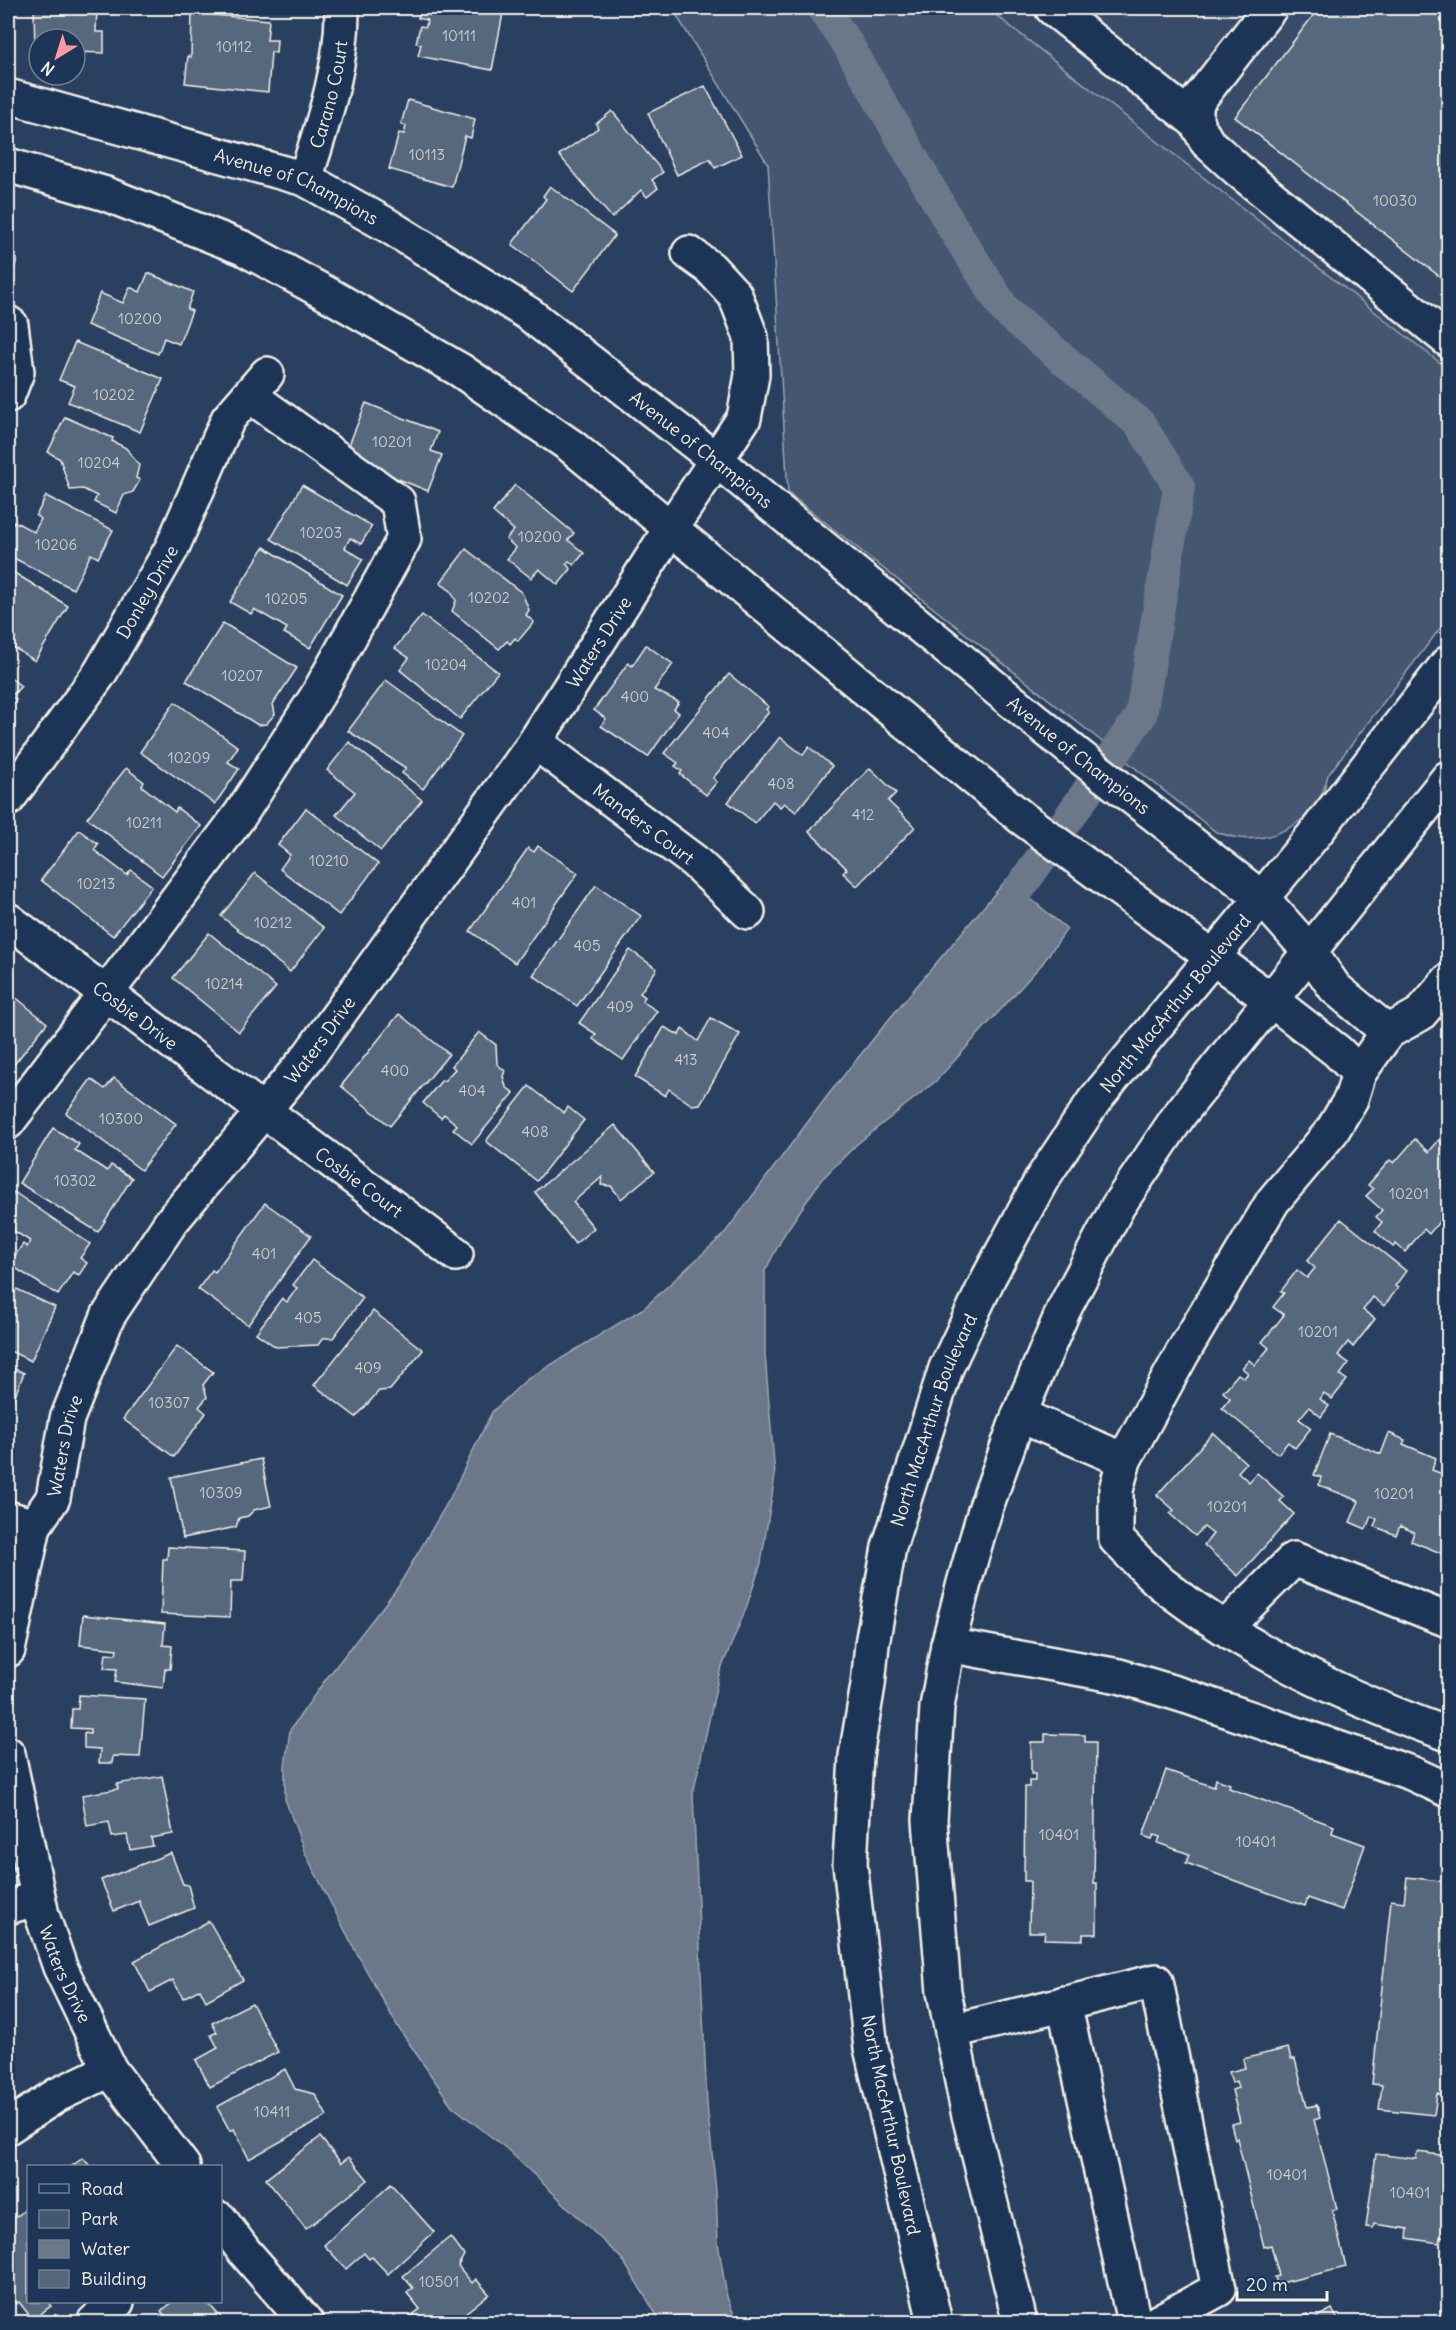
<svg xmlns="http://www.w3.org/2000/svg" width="1456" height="2330" viewBox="0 0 1456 2330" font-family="Delius,sans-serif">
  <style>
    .built { fill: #374c69 }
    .green { fill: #445771; stroke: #9ca4ac; stroke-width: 1.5 }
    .water { fill: #6a788a; stroke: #a1a8b0; stroke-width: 1.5 }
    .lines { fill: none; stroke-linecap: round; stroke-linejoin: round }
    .canal { stroke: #6a788a; stroke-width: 32 }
    .building { fill: #56677d; stroke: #f4f1e8; stroke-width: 1.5 }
    .minor-casing { stroke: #f4f1e8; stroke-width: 38 }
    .major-casing { stroke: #f4f1e8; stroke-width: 38 }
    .minor { stroke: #1d3557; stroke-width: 33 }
    .major { stroke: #1d3557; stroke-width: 33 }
    .labels { text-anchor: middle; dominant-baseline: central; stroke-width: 6; stroke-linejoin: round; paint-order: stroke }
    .number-label { font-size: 15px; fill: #cccecd }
    .street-label { font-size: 18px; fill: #f4f1e8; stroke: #1d3557 }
  </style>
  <rect width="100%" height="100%" fill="#2a4060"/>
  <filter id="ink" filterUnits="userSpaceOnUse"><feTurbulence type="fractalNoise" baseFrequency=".0167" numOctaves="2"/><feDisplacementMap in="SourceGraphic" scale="12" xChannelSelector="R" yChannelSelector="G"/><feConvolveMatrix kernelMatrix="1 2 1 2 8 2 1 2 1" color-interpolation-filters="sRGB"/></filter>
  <g filter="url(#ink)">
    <polygon class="built" points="987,8 1448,8 1448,369"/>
    <path class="green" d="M672 8H987L1448 369V618L1328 775C1326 783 1324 791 1320 798 1305 825 1270 842 1239 838 1231 837 1223 834 1216 832L788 493 768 164Z"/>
    <polygon class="water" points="1007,879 1067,929 1042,964 936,1081 857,1144 821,1180 785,1233 765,1271 765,1355 775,1476 761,1563 745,1611 719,1674 693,1794 707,2105 716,2191 718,2243 727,2297 737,2322 661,2322 622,2259 507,2149 452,2106 398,2027 355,1950 305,1853 285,1799 285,1766 290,1730 323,1683 398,1587 449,1500 492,1412 526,1380 644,1308 724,1234 828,1095 895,1012"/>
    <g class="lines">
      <polyline class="canal" points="822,8 847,43 951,225 1005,310 1140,424 1179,487 1141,715 994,925"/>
    </g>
    <g class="building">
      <polygon points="34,8 97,8 96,32 104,32 104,53 75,52 75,39 39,39 39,51 35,51"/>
      <polygon points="420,8 504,8 492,70 418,56 421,44 416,43 420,26 426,27 427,20 418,18"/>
      <polygon points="1319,8 1448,8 1448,283 1235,117"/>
      <polygon points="192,13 269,20 267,40 277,40 276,53 271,52 268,92 185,83 188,56 191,57"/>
      <polygon points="705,86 742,155 715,168 710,159 677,175 648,113"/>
      <polygon points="408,100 475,119 471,138 465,136 452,187 389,169 399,133 404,134 406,126 401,124"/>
      <polygon points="612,111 663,172 652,180 658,188 647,197 641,190 612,218 559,155 598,128 596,124"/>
      <polygon points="550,186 615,235 573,291 512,244 546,199 543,196"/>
      <polygon points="8,256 17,259 9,289 8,289"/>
      <polygon points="148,273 193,292 187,309 192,311 179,344 164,338 158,354 87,325 100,293 123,303 130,287 140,292"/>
      <polygon points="75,342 163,379 140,432 68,402 75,386 59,380"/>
      <polygon points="366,403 438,432 431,451 442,455 428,491 344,457"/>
      <polygon points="65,417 113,438 112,441 126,448 139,465 136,478 140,480 133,492 124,495 116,513 94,502 97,496 83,489 70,490 60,459 48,452"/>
      <polygon points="302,485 372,526 361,544 350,538 345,548 363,559 347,585 271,539"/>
      <polygon points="515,485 574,533 568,540 584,553 574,565 569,561 566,564 571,569 558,585 539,569 531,578 507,559 516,548 506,539 514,530 493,512"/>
      <polygon points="46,496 113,530 98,558 91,554 73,589 8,555 8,535 14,521 34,532 41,519 36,516"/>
      <polygon points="264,547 342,595 310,648 284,633 287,628 254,609 251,614 230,602"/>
      <polygon points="466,549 522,593 529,610 526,615 534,622 518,641 515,638 510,644 507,641 499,649 452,611 456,601 451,591 440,583"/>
      <polygon points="8,569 68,606 35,661 8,644"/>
      <polygon points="422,615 498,672 460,719 400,670 409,658 395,648"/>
      <polygon points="223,623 297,668 273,704 275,714 266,724 258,725 186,681"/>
      <polygon points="646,645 673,664 654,690 679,702 674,709 679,713 648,757 601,726 606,719 594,710 628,663 632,666"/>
      <polygon points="729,674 769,707 766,709 769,712 713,778 717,782 706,795 680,774 682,771 675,766 678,763 664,753"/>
      <polygon points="8,676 21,686 12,696 16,700 8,710"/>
      <polygon points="386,680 462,736 423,789 402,773 406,768 348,731"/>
      <polygon points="175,702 238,747 228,762 239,769 215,804 140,752"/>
      <polygon points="780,737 803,755 809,747 832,766 796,812 784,803 780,807 773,801 755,823 728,802"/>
      <polygon points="349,742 422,800 381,851 336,815 355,792 327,770"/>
      <polygon points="126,768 144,782 142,786 175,812 177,808 201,826 162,876 87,818"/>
      <polygon points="870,768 896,793 888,801 915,827 857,886 843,873 847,869 809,831"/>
      <polygon points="306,808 378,864 339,915 280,869 290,855 278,845"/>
      <polygon points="79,830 98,844 94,850 127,875 131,870 152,886 113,936 41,880"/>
      <polygon points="538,846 578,873 515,963 470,931 528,848 534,852"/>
      <polygon points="255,873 324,928 290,972 221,916"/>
      <polygon points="596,885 641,916 577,1006 533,975"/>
      <polygon points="209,933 276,987 239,1032 173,978"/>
      <polygon points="630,950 657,969 640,993 645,997 642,1001 657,1011 623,1060 593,1039 596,1034 579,1023"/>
      <polygon points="8,991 47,1023 8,1072"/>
      <polygon points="399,1014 449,1054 390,1126 341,1086"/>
      <polygon points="711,1018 740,1034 700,1104 692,1105 669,1089 665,1096 635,1077 664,1027 679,1035 682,1029 698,1041"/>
      <polygon points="479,1032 496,1045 497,1064 505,1071 503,1076 506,1087 514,1093 472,1144 453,1129 457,1125 444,1114 441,1118 423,1103 442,1080 444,1081 455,1069 452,1066"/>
      <polygon points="114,1078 176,1124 141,1170 66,1113 91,1079 105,1089"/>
      <polygon points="529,1086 564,1113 568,1107 584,1120 537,1181 486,1141"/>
      <polygon points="615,1125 654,1172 621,1199 611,1186 601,1185 602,1177 573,1202 594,1228 575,1244 535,1192"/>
      <polygon points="53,1128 79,1144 75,1150 107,1171 111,1165 132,1178 98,1232 19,1183"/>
      <polygon points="1415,1139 1429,1152 1439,1140 1448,1148 1448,1211 1429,1234 1424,1229 1405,1252 1396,1244 1393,1247 1375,1231 1382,1222 1376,1217 1382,1210 1366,1196 1373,1189 1368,1185 1390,1160 1394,1163"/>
      <polygon points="14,1192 90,1244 80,1258 87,1263 79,1275 73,1272 58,1295 9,1264 23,1244 27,1247 30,1241 8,1227 8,1202"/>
      <polygon points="265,1203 311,1236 248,1325 198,1289 212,1270 215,1272"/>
      <polygon points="1341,1219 1406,1271 1395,1286 1398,1288 1384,1306 1373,1297 1363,1310 1375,1319 1353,1347 1348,1342 1338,1355 1349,1363 1340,1375 1347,1380 1332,1399 1324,1393 1320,1399 1329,1406 1321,1417 1309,1407 1299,1419 1311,1428 1295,1448 1288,1442 1278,1454 1222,1408 1230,1398 1223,1392 1238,1374 1244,1378 1248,1373 1242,1368 1249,1360 1255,1365 1269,1348 1262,1342 1284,1315 1273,1307 1284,1293 1281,1291 1297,1270 1307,1278 1315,1268 1307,1261"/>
      <polygon points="312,1260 363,1298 333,1338 323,1338 318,1345 276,1347 256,1333 282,1298 287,1302 297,1288 293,1285"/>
      <polygon points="8,1285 55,1307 31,1361 8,1350"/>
      <polygon points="373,1311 423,1350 390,1390 379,1391 356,1417 314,1385"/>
      <polygon points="177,1346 213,1372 203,1385 207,1397 199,1407 206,1413 174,1457 123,1419"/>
      <polygon points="8,1366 24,1373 8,1413"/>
      <polygon points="1213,1433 1246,1463 1238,1472 1249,1482 1257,1473 1284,1497 1280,1501 1294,1514 1238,1576 1204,1545 1213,1534 1204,1527 1195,1536 1170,1514 1174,1510 1157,1495"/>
      <polygon points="1389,1433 1405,1440 1403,1444 1436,1458 1432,1470 1448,1476 1448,1556 1411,1541 1414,1532 1400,1526 1396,1535 1374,1526 1377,1519 1371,1516 1366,1529 1350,1522 1359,1501 1319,1485 1321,1477 1314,1475 1330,1434 1381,1454"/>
      <polygon points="261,1459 271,1506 254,1510 248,1516 239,1518 236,1527 183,1538 171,1477"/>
      <polygon points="168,1547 245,1551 243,1581 231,1581 230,1617 161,1614 163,1559 167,1559"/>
      <polygon points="83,1615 165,1624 163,1645 172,1646 170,1669 165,1669 163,1688 115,1682 117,1669 104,1668 106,1653 116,1654 117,1649 80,1645"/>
      <polygon points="79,1695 145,1699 140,1757 113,1756 112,1763 99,1763 100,1749 84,1748 84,1733 90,1734 90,1729 71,1728 72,1709 78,1709"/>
      <polygon points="1045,1734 1085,1735 1085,1742 1096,1742 1094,1883 1097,1883 1097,1934 1083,1934 1083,1940 1044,1939 1045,1932 1029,1932 1030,1881 1024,1881 1025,1787 1029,1787 1029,1781 1035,1781 1035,1774 1031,1774 1031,1742 1045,1742"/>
      <polygon points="1166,1770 1214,1787 1216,1779 1230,1784 1229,1788 1334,1826 1332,1833 1365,1845 1342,1910 1308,1898 1305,1906 1186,1863 1189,1854 1158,1843 1160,1837 1154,1835 1152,1839 1143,1836"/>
      <polygon points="162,1776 173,1834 151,1838 153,1846 130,1850 127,1835 112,1837 109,1822 87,1826 82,1795 118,1789 117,1784"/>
      <polygon points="171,1853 183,1884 188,1885 194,1908 149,1926 139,1901 114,1911 101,1880"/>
      <polygon points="1407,1877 1448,1882 1448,1997 1443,2046 1448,2046 1448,2075 1446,2096 1437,2094 1434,2115 1379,2109 1382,2085 1372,2084 1391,1900 1404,1902"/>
      <polygon points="209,1921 243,1980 206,2001 200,1989 183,1998 173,1980 150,1992 134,1961"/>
      <polygon points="252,2003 278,2052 210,2087 196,2060 218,2048 211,2035 217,2032 212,2023"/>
      <polygon points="1288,2048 1291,2059 1295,2059 1307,2107 1317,2105 1320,2118 1314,2120 1337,2209 1332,2210 1346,2267 1277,2284 1275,2277 1279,2276 1271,2245 1264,2247 1237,2138 1235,2139 1231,2124 1240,2122 1232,2090 1238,2088 1236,2081 1232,2083 1229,2072 1245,2068 1243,2059"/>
      <polygon points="285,2069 295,2089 315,2094 327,2116 249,2159 234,2129 230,2131 217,2107"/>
      <polygon points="320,2137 341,2163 349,2157 368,2180 306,2229 266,2179"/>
      <polygon points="1417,2152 1448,2156 1448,2238 1440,2237 1439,2243 1407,2238 1408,2229 1374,2224 1373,2228 1366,2227 1376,2154 1416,2159"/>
      <polygon points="83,2158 90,2166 72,2166"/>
      <polygon points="391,2184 434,2232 388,2274 372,2257 369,2259 364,2253 346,2269 324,2245"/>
      <polygon points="28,2207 28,2302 48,2302 51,2306 36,2317 30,2316 19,2302 16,2304 8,2293 8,2224"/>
      <polygon points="450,2237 464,2255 458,2266 472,2283 476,2279 489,2294 454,2322 403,2322 420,2309 407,2293 413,2288 403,2276"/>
      <polygon points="173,2302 207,2302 225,2322 168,2322 170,2321 161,2311"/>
      <polygon points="1332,2309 1339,2322 1292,2322 1308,2314 1311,2320"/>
      <polygon points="481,2313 488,2322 467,2322"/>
    </g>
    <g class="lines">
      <defs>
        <g id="minor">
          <polyline points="1052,8 1196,122"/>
          <polyline points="1270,8 1196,103 1196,122 1207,142 1238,170 1448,340"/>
          <path id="s1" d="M8 96 305 179 387 225 529 314 715 459 1079 756 1262 898 1310 952 1335 988 1388 1032"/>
          <polyline points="8,165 106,194 243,248 331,296 460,370 571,446 1022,818 1271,1000 1337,1051 1359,1073"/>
          <path id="s2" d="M305 179C323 123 343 66 342 8"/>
          <polyline points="8,323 11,325 17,372 8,395"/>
          <path id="s3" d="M535 742 694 861 748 912"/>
          <path id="s4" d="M8 799 100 673 172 548 228 419 267 374"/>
          <path id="s5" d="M8 920 456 1254"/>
          <path d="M1448 981 1420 1014 1388 1032 1359 1073 1351 1099 1332 1131 1273 1201 1182 1354 1124 1460 1116 1490V1539C1131 1554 1146 1570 1162 1584 1246 1650 1348 1699 1448 1734"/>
          <polyline points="8,1122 136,954 240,815 317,696 404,539 398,502 249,395"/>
          <polyline points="1019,1415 1124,1460"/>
          <polyline points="8,1518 34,1526"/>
          <polyline points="1225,1628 1294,1559 1448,1620"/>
          <polyline points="948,1645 1119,1676 1185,1696 1411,1773 1448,1790"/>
          <path id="s6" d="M8 1650 34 1526 53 1498 67 1419 108 1316 171 1222 308 1057 531 748 671 528 744 418 752 375 751 337 735 295 710 268 689 253"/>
          <path id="s7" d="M8 1754 42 1915 60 1967 110 2070 183 2166"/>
          <polyline points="8,1907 38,1898"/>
          <polyline points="1064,2003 1134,2322"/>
          <polyline points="953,2031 1156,1981 1219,2289 1158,2322"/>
          <polyline points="8,2127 57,2095 110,2070"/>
          <polyline points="220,2219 244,2251 306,2322"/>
          <polyline points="94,2322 117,2302"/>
        </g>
        <g id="major">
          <path id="s8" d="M935 2322 871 2048 850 1864 856 1756 868 1685 872 1644 889 1547 946 1368 989 1277 1042 1179 1094 1101 1313 836 1448 663"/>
          <polyline points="1020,2322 968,2111 944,1992 930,1820 937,1707 948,1645 964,1583 985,1510 1019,1415 1064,1309 1118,1206 1180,1114 1448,778"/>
        </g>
      </defs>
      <use href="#minor" class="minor-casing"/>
      <use href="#major" class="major-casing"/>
      <use href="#minor" class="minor"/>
      <use href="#major" class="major"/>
    </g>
  </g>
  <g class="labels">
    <g class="number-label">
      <text x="459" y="35">10111</text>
      <text x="234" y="46">10112</text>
      <text x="427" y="154">10113</text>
      <text x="1395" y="200">10030</text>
      <text x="140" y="318">10200</text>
      <text x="114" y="394">10202</text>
      <text x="392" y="441">10201</text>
      <text x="99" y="462">10204</text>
      <text x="321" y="532">10203</text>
      <text x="540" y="536">10200</text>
      <text x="56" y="544">10206</text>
      <text x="489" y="597">10202</text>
      <text x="286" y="598">10205</text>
      <text x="446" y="664">10204</text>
      <text x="242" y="675">10207</text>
      <text x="635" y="696">400</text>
      <text x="716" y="732">404</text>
      <text x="189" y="757">10209</text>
      <text x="781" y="783">408</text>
      <text x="863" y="814">412</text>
      <text x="144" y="822">10211</text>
      <text x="329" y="860">10210</text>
      <text x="96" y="883">10213</text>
      <text x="524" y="902">401</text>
      <text x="273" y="922">10212</text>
      <text x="587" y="945">405</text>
      <text x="224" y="983">10214</text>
      <text x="620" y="1006">409</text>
      <text x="686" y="1059">413</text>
      <text x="395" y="1070">400</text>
      <text x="472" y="1090">404</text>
      <text x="121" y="1118">10300</text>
      <text x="535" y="1131">408</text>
      <text x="75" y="1180">10302</text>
      <text x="1409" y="1193">10201</text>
      <text x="264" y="1253">401</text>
      <text x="308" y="1317">405</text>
      <text x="1318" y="1331">10201</text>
      <text x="368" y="1367">409</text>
      <text x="169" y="1402">10307</text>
      <text x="221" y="1492">10309</text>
      <text x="1394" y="1493">10201</text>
      <text x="1227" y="1506">10201</text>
      <text x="1059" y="1834">10401</text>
      <text x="1256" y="1841">10401</text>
      <text x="272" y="2111">10411</text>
      <text x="1287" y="2174">10401</text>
      <text x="1410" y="2192">10401</text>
      <text x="439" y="2281">10501</text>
    </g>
    <g class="street-label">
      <text stroke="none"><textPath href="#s2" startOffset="88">Carano Court</textPath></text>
      <text stroke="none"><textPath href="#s1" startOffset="303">Avenue of Champions</textPath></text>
      <text stroke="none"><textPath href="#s1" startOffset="789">Avenue of Champions</textPath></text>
      <text stroke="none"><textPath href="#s4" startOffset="250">Donley Drive</textPath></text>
      <text stroke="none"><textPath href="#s6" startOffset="1186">Waters Drive</textPath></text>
      <text stroke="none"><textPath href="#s1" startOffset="1275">Avenue of Champions</textPath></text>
      <text stroke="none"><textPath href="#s3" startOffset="136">Manders Court</textPath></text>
      <text stroke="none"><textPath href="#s8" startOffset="1407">North MacArthur Boulevard</textPath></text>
      <text stroke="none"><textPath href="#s5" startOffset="159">Cosbie Drive</textPath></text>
      <text stroke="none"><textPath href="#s6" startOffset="700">Waters Drive</textPath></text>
      <text stroke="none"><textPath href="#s5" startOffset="438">Cosbie Court</textPath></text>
      <text stroke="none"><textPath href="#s8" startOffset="921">North MacArthur Boulevard</textPath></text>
      <text stroke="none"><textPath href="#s6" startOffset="214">Waters Drive</textPath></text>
      <text stroke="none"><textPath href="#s7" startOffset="228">Waters Drive</textPath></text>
      <text transform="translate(891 2125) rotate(78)">North MacArthur Boulevard</text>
    </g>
  </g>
  <rect width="1456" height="2330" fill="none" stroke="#1d3557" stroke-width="30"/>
  <rect x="15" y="15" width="1426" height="2300" fill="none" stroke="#f4f1e8" stroke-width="2" filter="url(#ink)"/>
  <rect x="27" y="2165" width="195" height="138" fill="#1d3557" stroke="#738091" stroke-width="1.5"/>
  <rect x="39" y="2184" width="30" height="9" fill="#1d3557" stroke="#738091" stroke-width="1.5"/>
  <text x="81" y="2195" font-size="18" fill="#f4f1e8">Road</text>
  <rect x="39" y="2210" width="30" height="18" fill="#445771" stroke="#738091" stroke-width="1.5"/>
  <text x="81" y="2225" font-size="18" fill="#f4f1e8">Park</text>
  <rect x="39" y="2240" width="30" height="18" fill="#6a788a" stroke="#738091" stroke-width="1.5"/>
  <text x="81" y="2255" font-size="18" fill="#f4f1e8">Water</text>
  <rect x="39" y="2270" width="30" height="18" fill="#56677d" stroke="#738091" stroke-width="1.5"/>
  <text x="81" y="2285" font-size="18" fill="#f4f1e8">Building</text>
  <g transform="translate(57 57) rotate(218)"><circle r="28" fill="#1d3557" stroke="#738091" stroke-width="1.5"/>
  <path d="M0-4.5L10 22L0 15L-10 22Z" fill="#ff9aa2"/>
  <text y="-9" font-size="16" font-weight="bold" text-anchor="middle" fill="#f4f1e8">N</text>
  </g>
  <path d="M1237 2291v9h90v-9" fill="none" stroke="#f4f1e8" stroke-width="3"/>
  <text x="1246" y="2291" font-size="18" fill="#f4f1e8" stroke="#1d3557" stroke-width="4.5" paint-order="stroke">20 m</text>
</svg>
